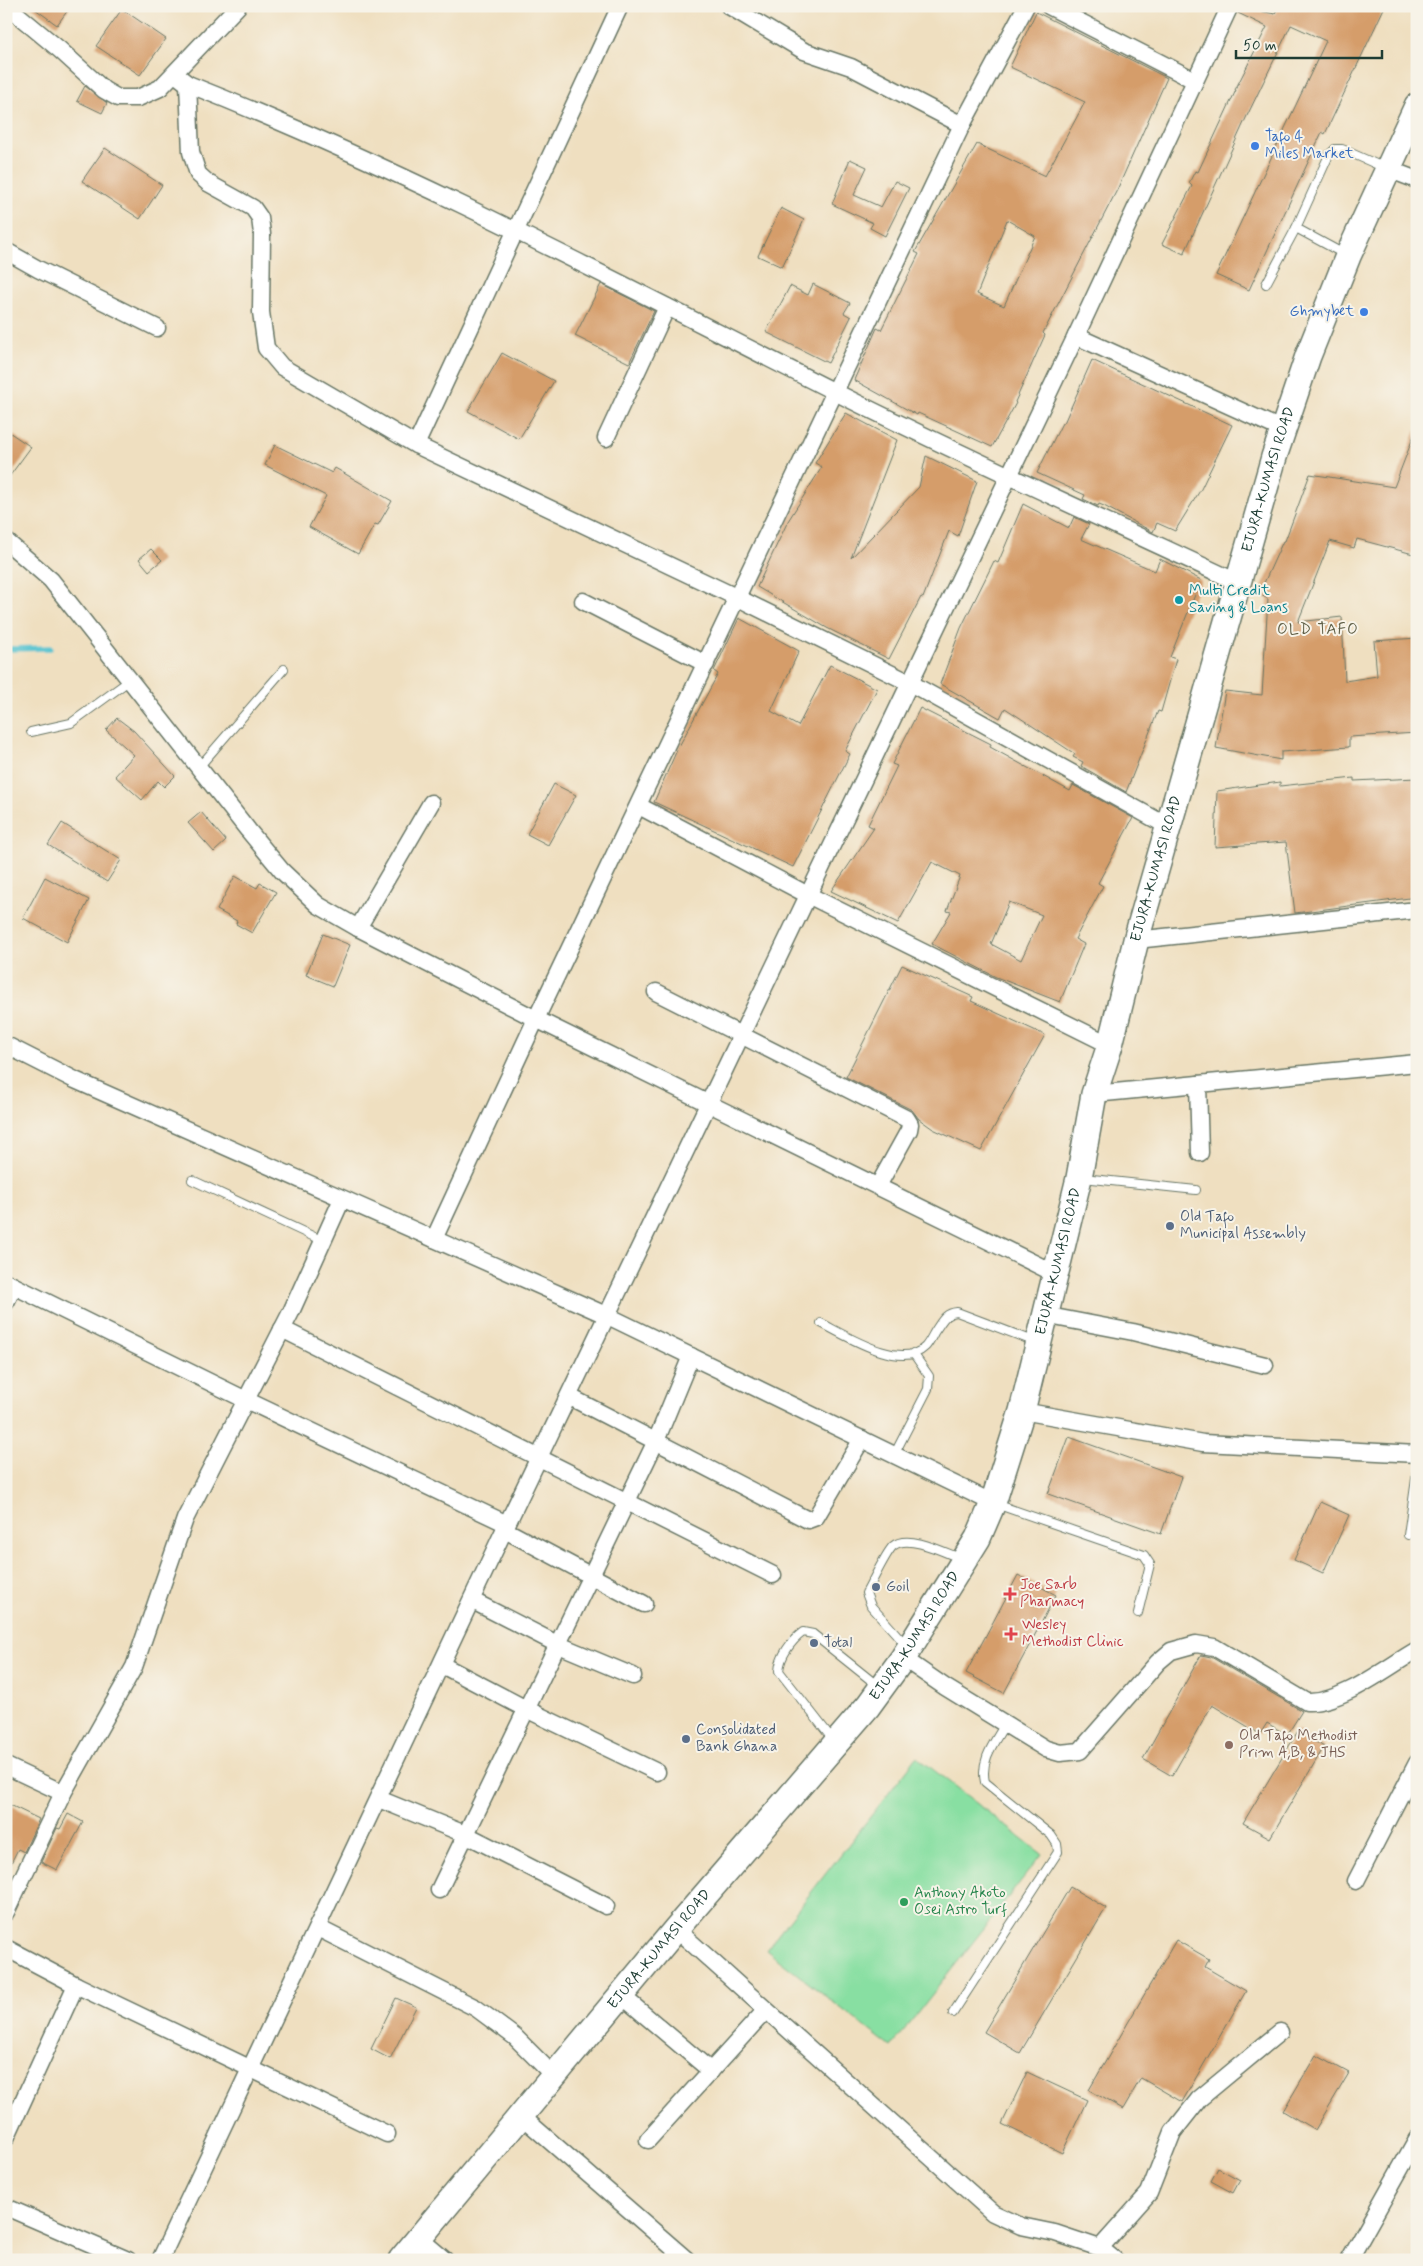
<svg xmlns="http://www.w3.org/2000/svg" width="1423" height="2266" viewBox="0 0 1423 2266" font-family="Mynerve,sans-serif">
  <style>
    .green { fill: #88dfa2; stroke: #548e6b }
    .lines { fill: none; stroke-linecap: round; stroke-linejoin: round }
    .stream { stroke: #57c3d0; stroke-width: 5.5 }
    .building { fill: #d59d6a; fill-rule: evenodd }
    .lane-casing { stroke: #687665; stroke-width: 10 }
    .street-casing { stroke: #687665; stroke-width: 19 }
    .primary-casing { stroke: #687665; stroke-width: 28 }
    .lane { stroke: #fff; stroke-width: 8 }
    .street { stroke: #fff; stroke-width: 16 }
    .primary { stroke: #fff; stroke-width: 25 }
    .shop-dot { fill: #3f7fe0; stroke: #f7f3e8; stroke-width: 2 }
    .culture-dot { fill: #0f9aa8; stroke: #f7f3e8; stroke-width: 2 }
    .service-dot { fill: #5c6f8a; stroke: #f7f3e8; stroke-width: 2 }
    .health-dot { fill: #e0444e; stroke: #f7f3e8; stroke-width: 2 }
    .education-dot { fill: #8d6e63; stroke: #f7f3e8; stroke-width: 2 }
    .leisure-dot { fill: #2e9e5b; stroke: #f7f3e8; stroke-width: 2 }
    .labels { text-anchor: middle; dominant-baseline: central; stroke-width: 4; stroke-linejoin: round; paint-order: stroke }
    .shop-label { font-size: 15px; fill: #366cbe; stroke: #f7f3e8; text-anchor: start }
    .street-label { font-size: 15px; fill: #1f3d34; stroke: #f7f3e8 }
    .culture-label { font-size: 15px; fill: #0d838f; stroke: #f7f3e8; text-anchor: start }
    .service-label { font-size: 15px; fill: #4e5e75; stroke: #f7f3e8; text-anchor: start }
    .health-label { font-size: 15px; fill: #be3a42; stroke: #f7f3e8; text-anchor: start }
    .education-label { font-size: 15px; fill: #785e54; stroke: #f7f3e8; text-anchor: start }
    .leisure-label { font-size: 15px; fill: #27864d; stroke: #f7f3e8; text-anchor: start }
    .neighbourhood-label { font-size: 16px; letter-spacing: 1px; fill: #5f5f47; stroke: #f7f3e8 }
  </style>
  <rect width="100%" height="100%" fill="#f7f3e8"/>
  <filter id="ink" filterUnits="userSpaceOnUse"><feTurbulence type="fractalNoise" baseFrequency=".02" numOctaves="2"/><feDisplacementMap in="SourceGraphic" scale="10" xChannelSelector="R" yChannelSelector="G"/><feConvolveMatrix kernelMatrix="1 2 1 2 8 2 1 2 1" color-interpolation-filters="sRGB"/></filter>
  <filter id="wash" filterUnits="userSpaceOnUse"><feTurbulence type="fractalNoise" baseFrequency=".0096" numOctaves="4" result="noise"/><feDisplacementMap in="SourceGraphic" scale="20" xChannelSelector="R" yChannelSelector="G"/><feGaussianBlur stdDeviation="1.12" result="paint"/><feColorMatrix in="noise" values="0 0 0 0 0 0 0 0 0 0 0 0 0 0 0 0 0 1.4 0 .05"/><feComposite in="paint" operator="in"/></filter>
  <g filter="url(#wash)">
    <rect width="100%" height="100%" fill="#efdfc0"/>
    <polygon class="green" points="917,1757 1042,1854 891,2047 766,1950"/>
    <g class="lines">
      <polyline class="stream" points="6,649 50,648"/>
    </g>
    <g id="blocks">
      <g class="building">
        <polygon points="31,6 71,6 57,25"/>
        <polygon points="1278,6 1385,6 1325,134 1322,132 1249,290 1216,275 1326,41 1291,25 1246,118 1184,254 1162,244 1192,186 1189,183 1195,171 1198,172 1236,90 1235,90 1267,27 1238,13 1240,7 1275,14"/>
        <polygon points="122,9 166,39 140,75 96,46"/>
        <path d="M1036 12 1167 78 1117 190 1043 333 1045 335 1015 402 1016 403 992 447 918 413 917 415 854 380 877 328 881 330 919 254 915 252 977 144 1045 176 1085 102 1010 67ZM1007 220 1035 236 1004 306 977 294Z"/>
        <polygon points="85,86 107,103 102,113 77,101"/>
        <polygon points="105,148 162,185 140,219 82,181"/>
        <polygon points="850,159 867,167 854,195 881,207 895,181 909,188 885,236 870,228 873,223 832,204"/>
        <polygon points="781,208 804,220 782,267 758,256"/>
        <polygon points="601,284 654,311 629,363 575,336"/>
        <polygon points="813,284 850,303 844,313 851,317 828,363 766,332 790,286 808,295"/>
        <polygon points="502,353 554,381 519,439 468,411"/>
        <polygon points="1092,360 1232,425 1201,489 1175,531 1157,523 1153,532 1104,506 1099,504 1098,506 1083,499 1085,495 1037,473 1062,423 1064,423"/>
        <polygon points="846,413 897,440 851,558 919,487 926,456 977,481 958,536 949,531 923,598 921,597 889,659 827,628 757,587 788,521 822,467 815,463"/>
        <polygon points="6,430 31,447 6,481"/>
        <polygon points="1416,430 1417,555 1357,539 1354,548 1330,541 1298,622 1342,617 1345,681 1377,676 1374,641 1417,638 1417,733 1349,737 1349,747 1281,752 1281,760 1216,748 1225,691 1262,695 1268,599 1259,594 1283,541 1285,541 1310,474 1394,487"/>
        <polygon points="275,445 332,473 335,468 392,501 378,525 375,524 358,554 309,527 326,496 265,465"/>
        <polygon points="1023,504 1069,528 1074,517 1089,524 1081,539 1155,571 1160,559 1201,580 1170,657 1176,659 1161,712 1158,711 1126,792 1081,766 1083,762 1073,757 1075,754 1005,708 1000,718 940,684 961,628 994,561 998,563"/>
        <polygon points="151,549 162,560 149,571 139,559"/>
        <polygon points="739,618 799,651 771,711 798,726 830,665 877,689 845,751 850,754 793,867 654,802 677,750 718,674 714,671"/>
        <path d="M920 708 991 744 990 747 1070 791 1073 785 1133 818 1098 883 1103 886 1075 939 1084 944 1060 1002 996 977 932 944 951 912 947 911 960 876 932 862 898 923 831 891 874 828 868 825 897 766 892 764ZM1009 902 1042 915 1021 960 991 944Z"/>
        <polygon points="117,718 134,731 175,776 164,787 158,781 142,800 115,776 134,755 106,730"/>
        <polygon points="1354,778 1354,781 1417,778 1417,897 1295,913 1286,842 1215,847 1217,791 1280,782 1280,786"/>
        <polygon points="554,784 576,795 548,845 527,834"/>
        <polygon points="201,812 226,841 214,852 188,823"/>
        <polygon points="62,823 121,860 107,882 48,845"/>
        <polygon points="235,876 257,888 260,883 276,892 252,933 236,924 237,921 217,910"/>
        <polygon points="45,877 89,900 67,942 23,918"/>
        <polygon points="323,934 350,945 333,986 306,975"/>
        <polygon points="902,965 973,997 971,1001 1045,1035 981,1151 933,1129 919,1119 912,1110 846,1077"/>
        <polygon points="1069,1437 1181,1477 1161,1534 1048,1494"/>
        <polygon points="1320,1502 1349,1515 1323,1573 1294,1560"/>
        <polygon points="1018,1575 1056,1595 1004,1693 966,1673"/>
        <polygon points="1201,1655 1211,1657 1302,1711 1287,1735 1267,1723 1260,1734 1212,1705 1172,1776 1143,1759"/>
        <polygon points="1298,1731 1324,1747 1270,1838 1243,1823"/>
        <polygon points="6,1803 39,1819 24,1852 18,1849 6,1873"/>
        <polygon points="68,1814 83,1822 57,1870 41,1862 57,1828 60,1829"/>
        <polygon points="1070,1887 1106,1908 1020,2053 984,2032"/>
        <polygon points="1176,1940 1209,1959 1205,1967 1246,1991 1182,2102 1141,2078 1123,2109 1089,2090"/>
        <polygon points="396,1998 416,2007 390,2059 371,2049"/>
        <polygon points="1316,2055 1349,2073 1315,2130 1283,2111"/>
        <polygon points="1027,2072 1087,2100 1062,2153 1002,2124"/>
        <polygon points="1218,2168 1240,2180 1233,2193 1211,2181"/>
      </g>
    </g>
  </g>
  <g filter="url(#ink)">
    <use href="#blocks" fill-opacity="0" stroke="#687665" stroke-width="1"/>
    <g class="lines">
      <defs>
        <g id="lane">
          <polyline points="1296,228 1344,254"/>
          <polyline points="1266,284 1296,228 1329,155 1335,149 1342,149 1385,168"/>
          <polyline points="31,732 71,723 130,680"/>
          <polyline points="199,767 284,669"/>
          <polyline points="1083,1178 1196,1190"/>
          <polyline points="192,1180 323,1241"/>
          <path d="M821 1323C845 1335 901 1371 925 1347 929 1343 932 1336 935 1331 942 1321 945 1313 957 1312L1036 1342"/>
          <polyline points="894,1455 928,1389 929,1376 913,1353"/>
          <polyline points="996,1504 1144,1555 1150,1564 1138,1613"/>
          <polyline points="1408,1535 1417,1472"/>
          <path d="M906 1645 871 1606 866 1593C872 1583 885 1554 893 1546 908 1533 946 1553 962 1559"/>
          <path d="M833 1740 779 1671C780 1656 791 1641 803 1632L813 1634 878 1686"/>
          <path d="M953 2013 1058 1852 1057 1844 1051 1835 985 1782C980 1760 994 1743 1005 1724"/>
        </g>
        <g id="street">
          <polyline points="7,6 60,50 104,90 118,98 138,98 160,88 238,6"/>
          <polyline points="729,6 804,51 851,67 962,125"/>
          <polyline points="1049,6 1194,80"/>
          <path d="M175 74 188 84C409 171 619 283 831 390 964 457 1101 518 1237 582"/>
          <polyline points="188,84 191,152 198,174 208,183 253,208 260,218 262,234 261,312 266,348 282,367 416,445 738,598 910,683 1169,827"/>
          <polyline points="1388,169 1417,180"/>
          <polyline points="6,251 38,269 157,328"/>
          <polyline points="1076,336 1283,430"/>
          <polyline points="606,438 667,307"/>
          <polyline points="416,445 620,6"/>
          <polyline points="6,541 51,580 248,830 282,871 318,905 358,928 536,1019 1054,1273"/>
          <polyline points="583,601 706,664"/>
          <polyline points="639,806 808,895 1110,1045"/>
          <polyline points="358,928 431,803"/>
          <polyline points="1136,940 1417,910"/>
          <polyline points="656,992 907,1119 910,1124 909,1130 878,1186"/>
          <polyline points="6,1045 75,1080 608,1316 993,1503"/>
          <polyline points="1198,1084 1200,1153"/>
          <polyline points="1094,1094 1417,1063"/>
          <polyline points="434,1239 536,1019 962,125 1026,6"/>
          <polyline points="6,1282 246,1400 507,1524"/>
          <polyline points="6,1302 14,1286"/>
          <polyline points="1044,1315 1133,1332 1265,1365"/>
          <polyline points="282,1329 773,1575"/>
          <polyline points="570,1397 808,1520 816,1517 862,1439"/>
          <polyline points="1022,1411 1203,1443 1417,1454"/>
          <polyline points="505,1530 644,1604"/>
          <polyline points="473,1601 559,1645 633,1676"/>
          <path d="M903 1658 945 1687 1046 1749 1060 1753 1080 1751 1158 1662 1171 1651 1196 1644 1214 1647 1307 1702C1341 1704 1387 1667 1417 1650"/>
          <polyline points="442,1665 528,1710 657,1772"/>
          <polyline points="6,1766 63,1793"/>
          <polyline points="379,1799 467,1835 606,1906"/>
          <polyline points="1356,1881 1417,1763"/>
          <polyline points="439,1890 656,1441 691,1356"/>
          <polyline points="6,1912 63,1793 134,1667 185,1519 291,1312 342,1199"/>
          <polyline points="318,1928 476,2008 515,2037 553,2075"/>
          <polyline points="676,1929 993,2213 1021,2226 1055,2233 1100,2248 1115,2260"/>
          <polyline points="6,1948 76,1985 387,2134"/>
          <polyline points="621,1995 711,2071"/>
          <polyline points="520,2115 687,2260"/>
          <polyline points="6,2138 76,1985"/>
          <polyline points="648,2140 766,2010"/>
          <polyline points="6,2207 128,2260"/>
          <polyline points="419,2238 445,2260"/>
          <polyline points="1100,2248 1149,2193 1173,2132 1199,2099 1280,2032"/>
          <polyline points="160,2260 507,1524 1076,336 1230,6"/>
          <polyline points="1349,2260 1417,2139"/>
        </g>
        <g id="primary">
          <path id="s1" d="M401 2260 676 1929 868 1706 903 1658 978 1538 993 1503 1022 1411 1079 1178 1094 1094 1110 1045 1136 940 1274 457 1308 356 1348 256 1417 106"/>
        </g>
      </defs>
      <use href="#lane" class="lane-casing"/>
      <use href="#street" class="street-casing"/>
      <use href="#primary" class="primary-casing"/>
      <use href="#lane" class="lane"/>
      <use href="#street" class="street"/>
      <use href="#primary" class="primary"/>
    </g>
  </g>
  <g class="shop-dot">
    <circle cx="1255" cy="146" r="5"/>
    <circle cx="1364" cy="312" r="5"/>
  </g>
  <circle class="culture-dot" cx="1179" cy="600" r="5"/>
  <g class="service-dot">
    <circle cx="1170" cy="1226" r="5"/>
    <circle cx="876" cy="1587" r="5"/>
    <circle cx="814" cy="1643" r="5"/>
    <circle cx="686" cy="1739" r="5"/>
  </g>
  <g class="health-dot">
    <path d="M1007.5 1586.5h5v5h5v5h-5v5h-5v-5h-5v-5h5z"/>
    <path d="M1008.5 1626.5h5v5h5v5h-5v5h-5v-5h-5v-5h5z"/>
  </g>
  <circle class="education-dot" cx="1229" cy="1745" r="5"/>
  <circle class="leisure-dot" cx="904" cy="1902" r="5"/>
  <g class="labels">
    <g class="shop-label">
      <text x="1265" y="137">Tafo 4<tspan x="1265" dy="17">Miles Market</tspan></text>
      <text x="1354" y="312" text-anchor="end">Ghmybet</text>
    </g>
    <g class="street-label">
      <text stroke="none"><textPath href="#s1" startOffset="2024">EJURA-KUMASI ROAD</textPath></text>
      <text stroke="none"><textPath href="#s1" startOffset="1619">EJURA-KUMASI ROAD</textPath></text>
      <text stroke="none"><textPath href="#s1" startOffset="1214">EJURA-KUMASI ROAD</textPath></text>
      <text stroke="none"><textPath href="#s1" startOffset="809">EJURA-KUMASI ROAD</textPath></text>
      <text stroke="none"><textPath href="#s1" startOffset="404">EJURA-KUMASI ROAD</textPath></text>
    </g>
    <g class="culture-label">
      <text x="1189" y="591">Multi Credit<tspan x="1189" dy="17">Saving &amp; Loans</tspan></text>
    </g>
    <g class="service-label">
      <text x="1180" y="1217">Old Tafo<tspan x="1180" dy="17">Municipal Assembly</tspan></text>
      <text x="886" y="1587">Goil</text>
      <text x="824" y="1643">Total</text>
      <text x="696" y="1730">Consolidated<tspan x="696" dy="17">Bank Ghana</tspan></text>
    </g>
    <g class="health-label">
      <text x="1020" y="1585">Joe Sarb<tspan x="1020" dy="17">Pharmacy</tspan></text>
      <text x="1022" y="1625">Wesley<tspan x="1022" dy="17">Methodist Clinic</tspan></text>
    </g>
    <g class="education-label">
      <text x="1239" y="1736">Old Tafo Methodist<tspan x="1239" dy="17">Prim A,B, &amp; JHS</tspan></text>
    </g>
    <g class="leisure-label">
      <text x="914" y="1893">Anthony Akoto<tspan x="914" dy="17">Osei Astro Turf</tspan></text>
    </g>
    <g class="neighbourhood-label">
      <text x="1318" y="629">OLD TAFO</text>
    </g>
  </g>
  <rect width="1423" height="2266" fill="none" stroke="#f7f3e8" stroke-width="25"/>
  <path d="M1236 50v8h146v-8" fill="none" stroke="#1f3d34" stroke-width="2.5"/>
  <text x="1243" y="50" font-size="15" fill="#1f3d34" stroke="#f7f3e8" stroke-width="4" paint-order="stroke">50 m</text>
</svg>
